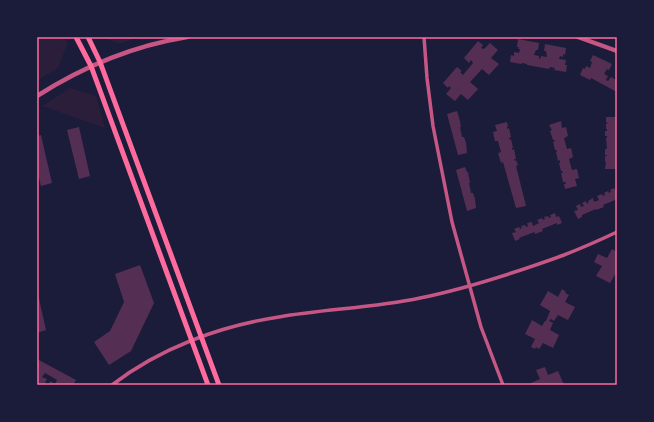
<svg xmlns="http://www.w3.org/2000/svg" width="654" height="422" viewBox="0 0 654 422" font-family="Inter,sans-serif">
  <style>
    .green { fill: #2a1e3b }
    .building { fill: #542f53 }
    .lines { fill: none; stroke-linecap: round; stroke-linejoin: round }
    .minor { stroke: #c65784; stroke-width: 3.5 }
    .tertiary { stroke: #c65784; stroke-width: 4.5 }
    .secondary { stroke: #ff6b9d; stroke-width: 5 }
    .neatline { fill: none; stroke: #ff6b9d; stroke-width: 1.5 }
  </style>
  <rect width="100%" height="100%" fill="#1b1b3a"/>
  <g class="green">
    <polygon points="37,37 64,37 68,43 58,68 37,81"/>
    <polygon points="101,37 139,37 119,44"/>
    <polygon points="70,88 96,96 105,128 42,106"/>
  </g>
  <g class="building">
    <polygon points="518,39 539,43 538,50 536,50 534,55 539,56 539,59 540,59 541,56 547,57 546,51 544,51 545,44 566,48 565,55 563,54 563,57 560,56 559,59 566,60 565,65 567,65 566,72 554,70 555,68 550,67 549,69 527,65 527,64 522,63 521,64 510,62 511,55 514,56 514,52 519,53 520,49 518,49 519,47 517,47"/>
    <polygon points="478,41 483,45 481,48 484,49 490,43 498,50 491,58 499,64 489,75 482,69 470,82 478,89 468,100 461,94 455,101 446,94 451,88 449,86 448,88 443,83 457,67 462,71 460,72 463,75 473,63 471,60 469,63 464,58"/>
    <polygon points="593,55 612,64 609,70 607,69 604,74 608,76 606,80 608,81 611,77 616,80 617,77 617,90 615,91 591,78 590,80 580,75 583,68 585,69 586,66 590,68 592,62 590,61"/>
    <polygon points="457,111 460,121 461,127 460,127 462,137 464,137 466,143 467,153 458,155 447,114"/>
    <polygon points="606,117 617,117 617,152 616,152 616,154 617,154 616,160 617,160 617,163 616,163 616,169 605,169 606,162 605,162 605,156 607,156 607,155 605,155 605,149 607,149 606,138 607,138 607,136 605,136 605,131 607,131 607,129 606,129 606,124 607,124 607,122 606,122"/>
    <polygon points="561,121 562,128 566,127 568,136 564,138 567,149 571,148 573,157 569,159 572,170 577,169 579,178 575,179 577,186 565,189 564,184 566,184 565,182 563,182 561,173 563,173 562,171 561,171 559,163 560,163 560,160 558,161 556,152 557,151 557,150 555,150 553,142 555,141 554,140 553,140 550,131 552,130 549,125"/>
    <polygon points="507,122 508,126 507,127 507,129 509,128 511,137 509,138 510,140 511,139 513,148 512,148 512,150 514,149 516,159 514,159 515,161 516,160 518,165 516,166 526,206 516,208 503,162 501,163 498,153 501,152 498,141 495,141 493,132 497,131 495,125"/>
    <polygon points="79,127 90,176 79,179 67,130"/>
    <polygon points="41,135 52,183 41,186 37,170 37,136"/>
    <polygon points="465,167 467,172 468,172 470,183 469,183 471,193 473,193 475,199 476,208 467,211 456,170"/>
    <polygon points="614,188 616,191 617,191 617,198 615,200 603,205 604,207 596,210 596,209 582,215 582,217 578,219 574,211 578,210 576,206 580,204 581,207 584,206 582,203 586,201 587,204 589,202 588,201 593,198 594,202 599,200 597,196 602,194 603,196 605,195 604,193 608,191 609,193 611,192 610,190"/>
    <polygon points="555,213 556,217 559,216 562,223 557,225 557,223 542,229 543,231 535,234 534,232 532,233 519,238 520,239 515,241 512,233 516,232 514,229 519,227 520,229 522,228 521,226 525,225 526,227 528,226 527,223 532,222 533,226 539,223 537,220 542,218 543,220 545,219 544,217 548,216 549,218 551,217 550,215"/>
    <polygon points="612,249 617,252 617,273 616,273 610,283 596,276 602,266 594,262 598,254 607,258"/>
    <polygon points="140,265 154,303 131,351 109,365 94,342 110,331 124,302 115,274"/>
    <polygon points="562,289 566,292 565,293 569,295 565,302 575,307 568,320 558,315 554,321 551,319 549,321 553,323 550,330 559,335 553,348 543,343 539,349 536,347 535,349 531,347 535,339 525,334 532,320 542,326 545,321 546,321 550,311 540,305 548,291 558,297"/>
    <polygon points="38,294 46,330 37,333 37,295"/>
    <polygon points="37,359 76,380 73,385 66,384 49,385 50,381 55,384 57,380 45,373 42,377 47,379 44,385 37,383"/>
    <polygon points="545,367 548,375 558,371 564,385 532,385 531,383 540,379 536,370"/>
  </g>
  <g class="lines">
    <g class="minor">
      <polyline points="424,37 427,78 433,126 452,222 481,327 503,385"/>
      <path d="M112 385C160 348 220 326 279 317 325 309 373 308 420 298 469 288 517 272 564 255 582 248 600 240 617 232"/>
    </g>
    <g class="tertiary">
      <polyline points="578,37 617,51"/>
      <path d="M37 96C84 66 132 46 187 37"/>
    </g>
    <g class="secondary">
      <polyline points="76,37 91,66 208,385"/>
      <polyline points="88,37 100,62 219,385"/>
    </g>
  </g>
  <rect width="654" height="422" fill="none" stroke="#1b1b3a" stroke-width="76"/>
  <rect x="38" y="38" width="578" height="346" class="neatline"/>
</svg>
